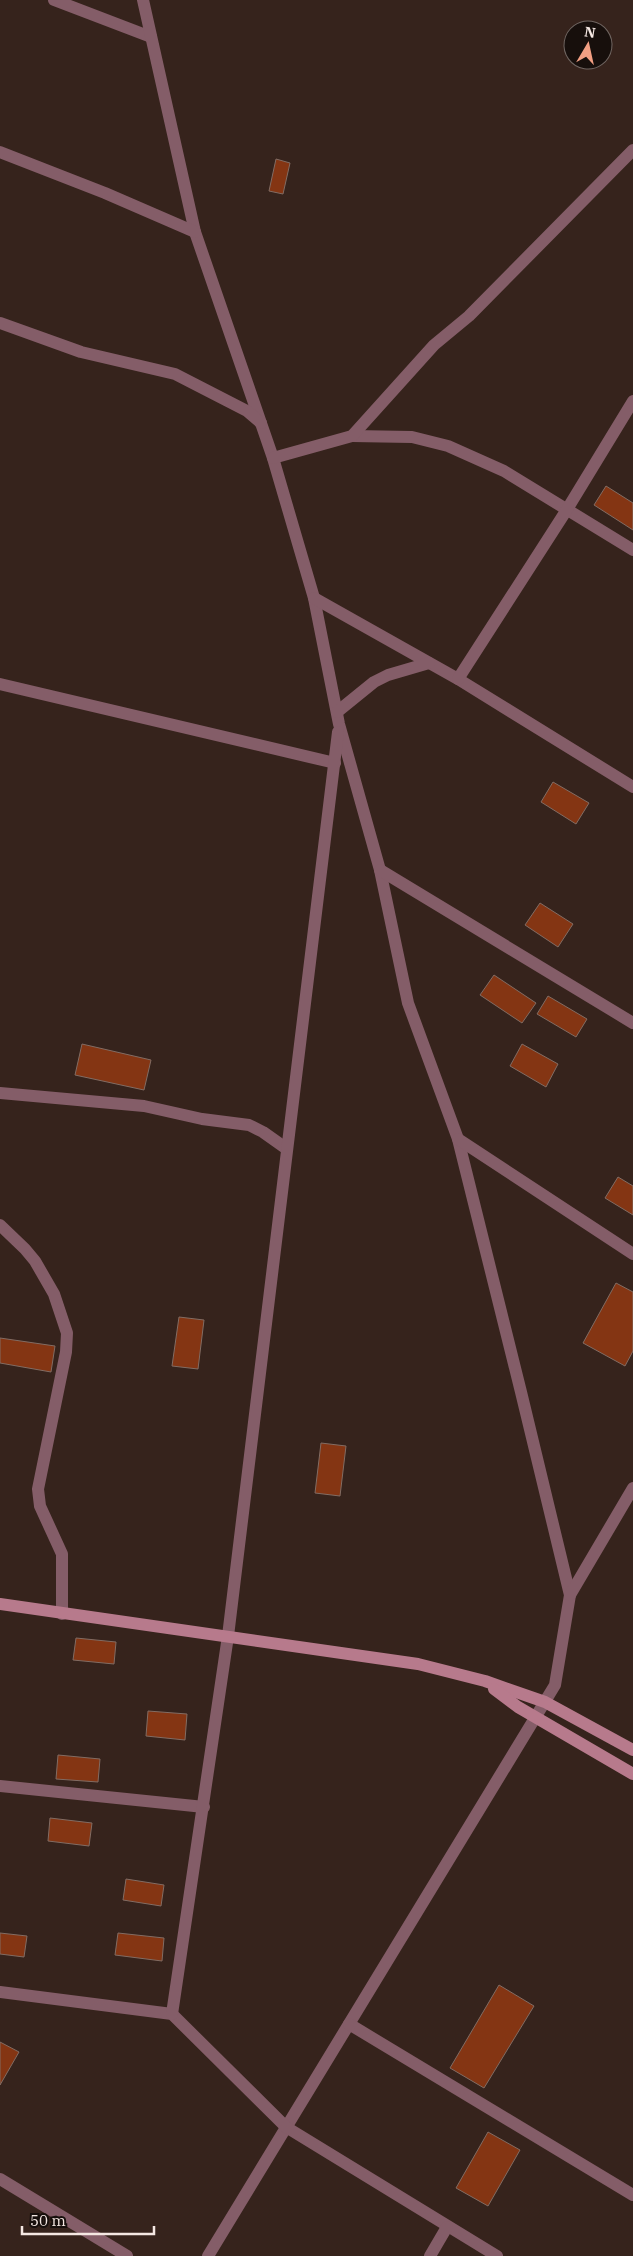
<svg xmlns="http://www.w3.org/2000/svg" width="633" height="2256" viewBox="0 0 633 2256" font-family="'IBM Plex Serif',serif">
<style>
.building{fill:#843513;stroke:#826c63}
.lines{fill:none;stroke-linecap:round;stroke-linejoin:round}
.street{stroke:#845d68;stroke-width:12}
.secondary{stroke:#b77a8c;stroke-width:12}
</style>
<rect width="100%" height="100%" fill="#36231c"/>
<!-- building -->
<g class="building">
<path d="M276 159 290 163 283 194 269 191Z"/>
<path d="M606 486 633 503V530L594 505Z"/>
<path d="M553 782 589 803 576 824 541 802Z"/>
<path d="M540 903 573 924 558 947 525 925Z"/>
<path d="M494 975 536 1003 522 1023 480 995Z"/>
<path d="M548 996 587 1019 576 1037 537 1014Z"/>
<path d="M82 1044 151 1060 144 1090 75 1075Z"/>
<path d="M522 1044 558 1064 546 1087 510 1066Z"/>
<path d="M618 1177 633 1186V1215L605 1198Z"/>
<path d="M616 1283 633 1292V1351L625 1366 583 1343Z"/>
<path d="M179 1317 204 1320 198 1369 172 1366Z"/>
<path d="M0 1338 55 1346 51 1372 0 1363Z"/>
<path d="M321 1443 346 1446 340 1496 315 1493Z"/>
<path d="M76 1638 116 1642 114 1664 73 1660Z"/>
<path d="M148 1711 187 1714 185 1740 146 1736Z"/>
<path d="M58 1755 100 1759 98 1782 56 1779Z"/>
<path d="M50 1818 92 1823 89 1846 48 1841Z"/>
<path d="M126 1879 164 1885 161 1906 123 1900Z"/>
<path d="M0 1933 27 1936 24 1957 0 1954Z"/>
<path d="M118 1933 164 1938 162 1961 115 1955Z"/>
<path d="M499 1985 534 2006 484 2088 450 2068Z"/>
<path d="M0 2042 19 2052 0 2085Z"/>
<path d="M488 2132 520 2150 488 2206 456 2188Z"/>
</g>
<g class="lines">
<!-- street -->
<g class="street">
<path d="M54 0 151 37"/>
<path d="M143 0 195 232 273 458 314 598 339 724 380 870 408 1003 458 1139 521 1392 570 1595 555 1685 208 2256"/>
<path d="M0 152 105 193 195 232"/>
<path d="M0 323 81 352 175 374 247 411 261 423"/>
<path d="M352 436 412 437 448 446 504 471 633 550"/>
<path d="M273 458 352 436 434 345 469 316 633 150"/>
<path d="M314 598 458 679 633 787"/>
<path d="M458 679 566 511 633 401"/>
<path d="M0 684 335 763"/>
<path d="M337 712 374 682 388 675 429 663"/>
<path d="M380 870 633 1023"/>
<path d="M0 1093 144 1106 202 1119 249 1125 263 1132 287 1149"/>
<path d="M458 1139 633 1254"/>
<path d="M0 1225 25 1249 35 1261 54 1294 67 1333 66 1352 38 1489 40 1506 62 1554V1614"/>
<path d="M570 1595 633 1488"/>
<path d="M0 1786 204 1807"/>
<path d="M0 1992 172 2014 286 2127 497 2256"/>
<path d="M172 2014 228 1636 338 732"/>
<path d="M349 2024 633 2195"/>
<path d="M0 2179 127 2256"/>
<path d="M430 2256 447 2227"/>
</g>
<!-- secondary -->
<g class="secondary">
<path d="M0 1604 418 1664 485 1681 545 1702 633 1750"/>
<path d="M494 1689 518 1707 633 1774"/>
</g>
</g>
<!-- north arrow -->
<g transform="translate(588 45) rotate(9)"><circle r="24" fill="#170f0c" stroke="#706662"/>
<path d="M0-4L9 19L0 12L-9 19Z" fill="#f39f83"/>
<text y="-8" font-size="14" font-weight="bold" text-anchor="middle" fill="#f5e8e3">N</text>
</g>
<!-- scale -->
<path d="M22 2226v8h132v-8" fill="none" stroke="#f5e8e3" stroke-width="2.5"/>
<text x="30" y="2226" font-size="15" fill="#f5e8e3" stroke="#170f0c" stroke-width="4" paint-order="stroke">50 m</text>
</svg>
